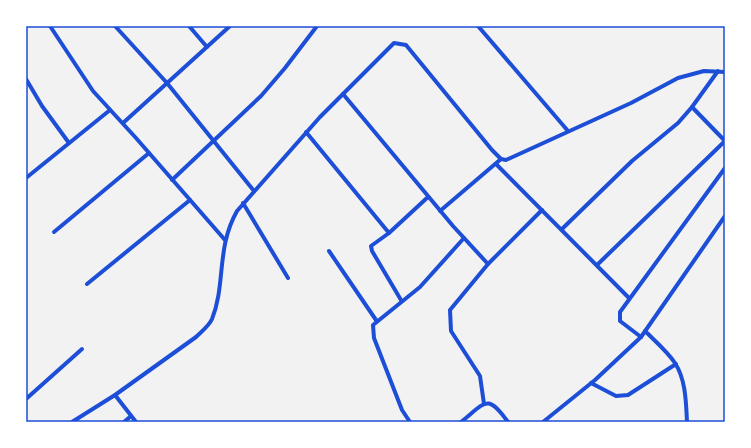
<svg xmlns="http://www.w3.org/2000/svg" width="751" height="448" viewBox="0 0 751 448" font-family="Helvetica,sans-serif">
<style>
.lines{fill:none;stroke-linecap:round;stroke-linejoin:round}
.minor{stroke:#1d4ed8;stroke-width:4}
.neatline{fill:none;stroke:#1d4ed8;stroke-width:1.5}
</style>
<rect width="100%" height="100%" fill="#f2f2f2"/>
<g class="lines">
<!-- minor -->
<g class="minor">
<path d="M50 26 93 91 136 138 225 240"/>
<path d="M115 26 167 83 254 191"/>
<path d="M189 26 207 47"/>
<path d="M478 26 568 131"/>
<path d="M26 79 42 106 69 143"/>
<path d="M343 94 453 226 488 264"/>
<path d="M692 107 725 141"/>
<path d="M123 123 230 26"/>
<path d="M306 132 389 233"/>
<path d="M496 164 629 298"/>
<path d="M26 178 110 110"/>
<path d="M172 180 261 96 285 68 317 26"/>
<path d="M243 203 288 278"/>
<path d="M440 211 501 159"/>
<path d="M562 229 632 161 678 123 692 107 718 71"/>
<path d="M54 232 149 153"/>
<path d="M329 251 376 320"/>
<path d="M597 265 725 141"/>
<path d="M87 284 190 200"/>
<path d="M401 300 372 251 371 246 389 233 428 197"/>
<path d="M645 331C655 341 667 351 675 363 686 380 686 403 687 422"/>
<path d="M641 337 620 321V312L725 168"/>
<path d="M591 383 616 396 628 395 676 364"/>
<path d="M115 395 136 422"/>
<path d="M26 399 82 349"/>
<path d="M484 404 480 376 451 331 450 310 488 264 542 210"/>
<path d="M72 422 115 395 196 337C201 332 209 326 212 319 226 284 216 248 237 211L320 117 394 43 406 45 492 150 501 159 506 160 631 103 678 78 704 71 725 72"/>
<path d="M124 422 131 416"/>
<path d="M410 422 402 410 374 338 373 325 420 287 464 238"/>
<path d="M461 422C486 402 487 393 508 422"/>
<path d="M543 422 595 380 641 337 725 216"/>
</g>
</g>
<!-- border -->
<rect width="751" height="448" fill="none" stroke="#ffffff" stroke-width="54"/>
<rect x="27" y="27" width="697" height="394" class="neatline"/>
</svg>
